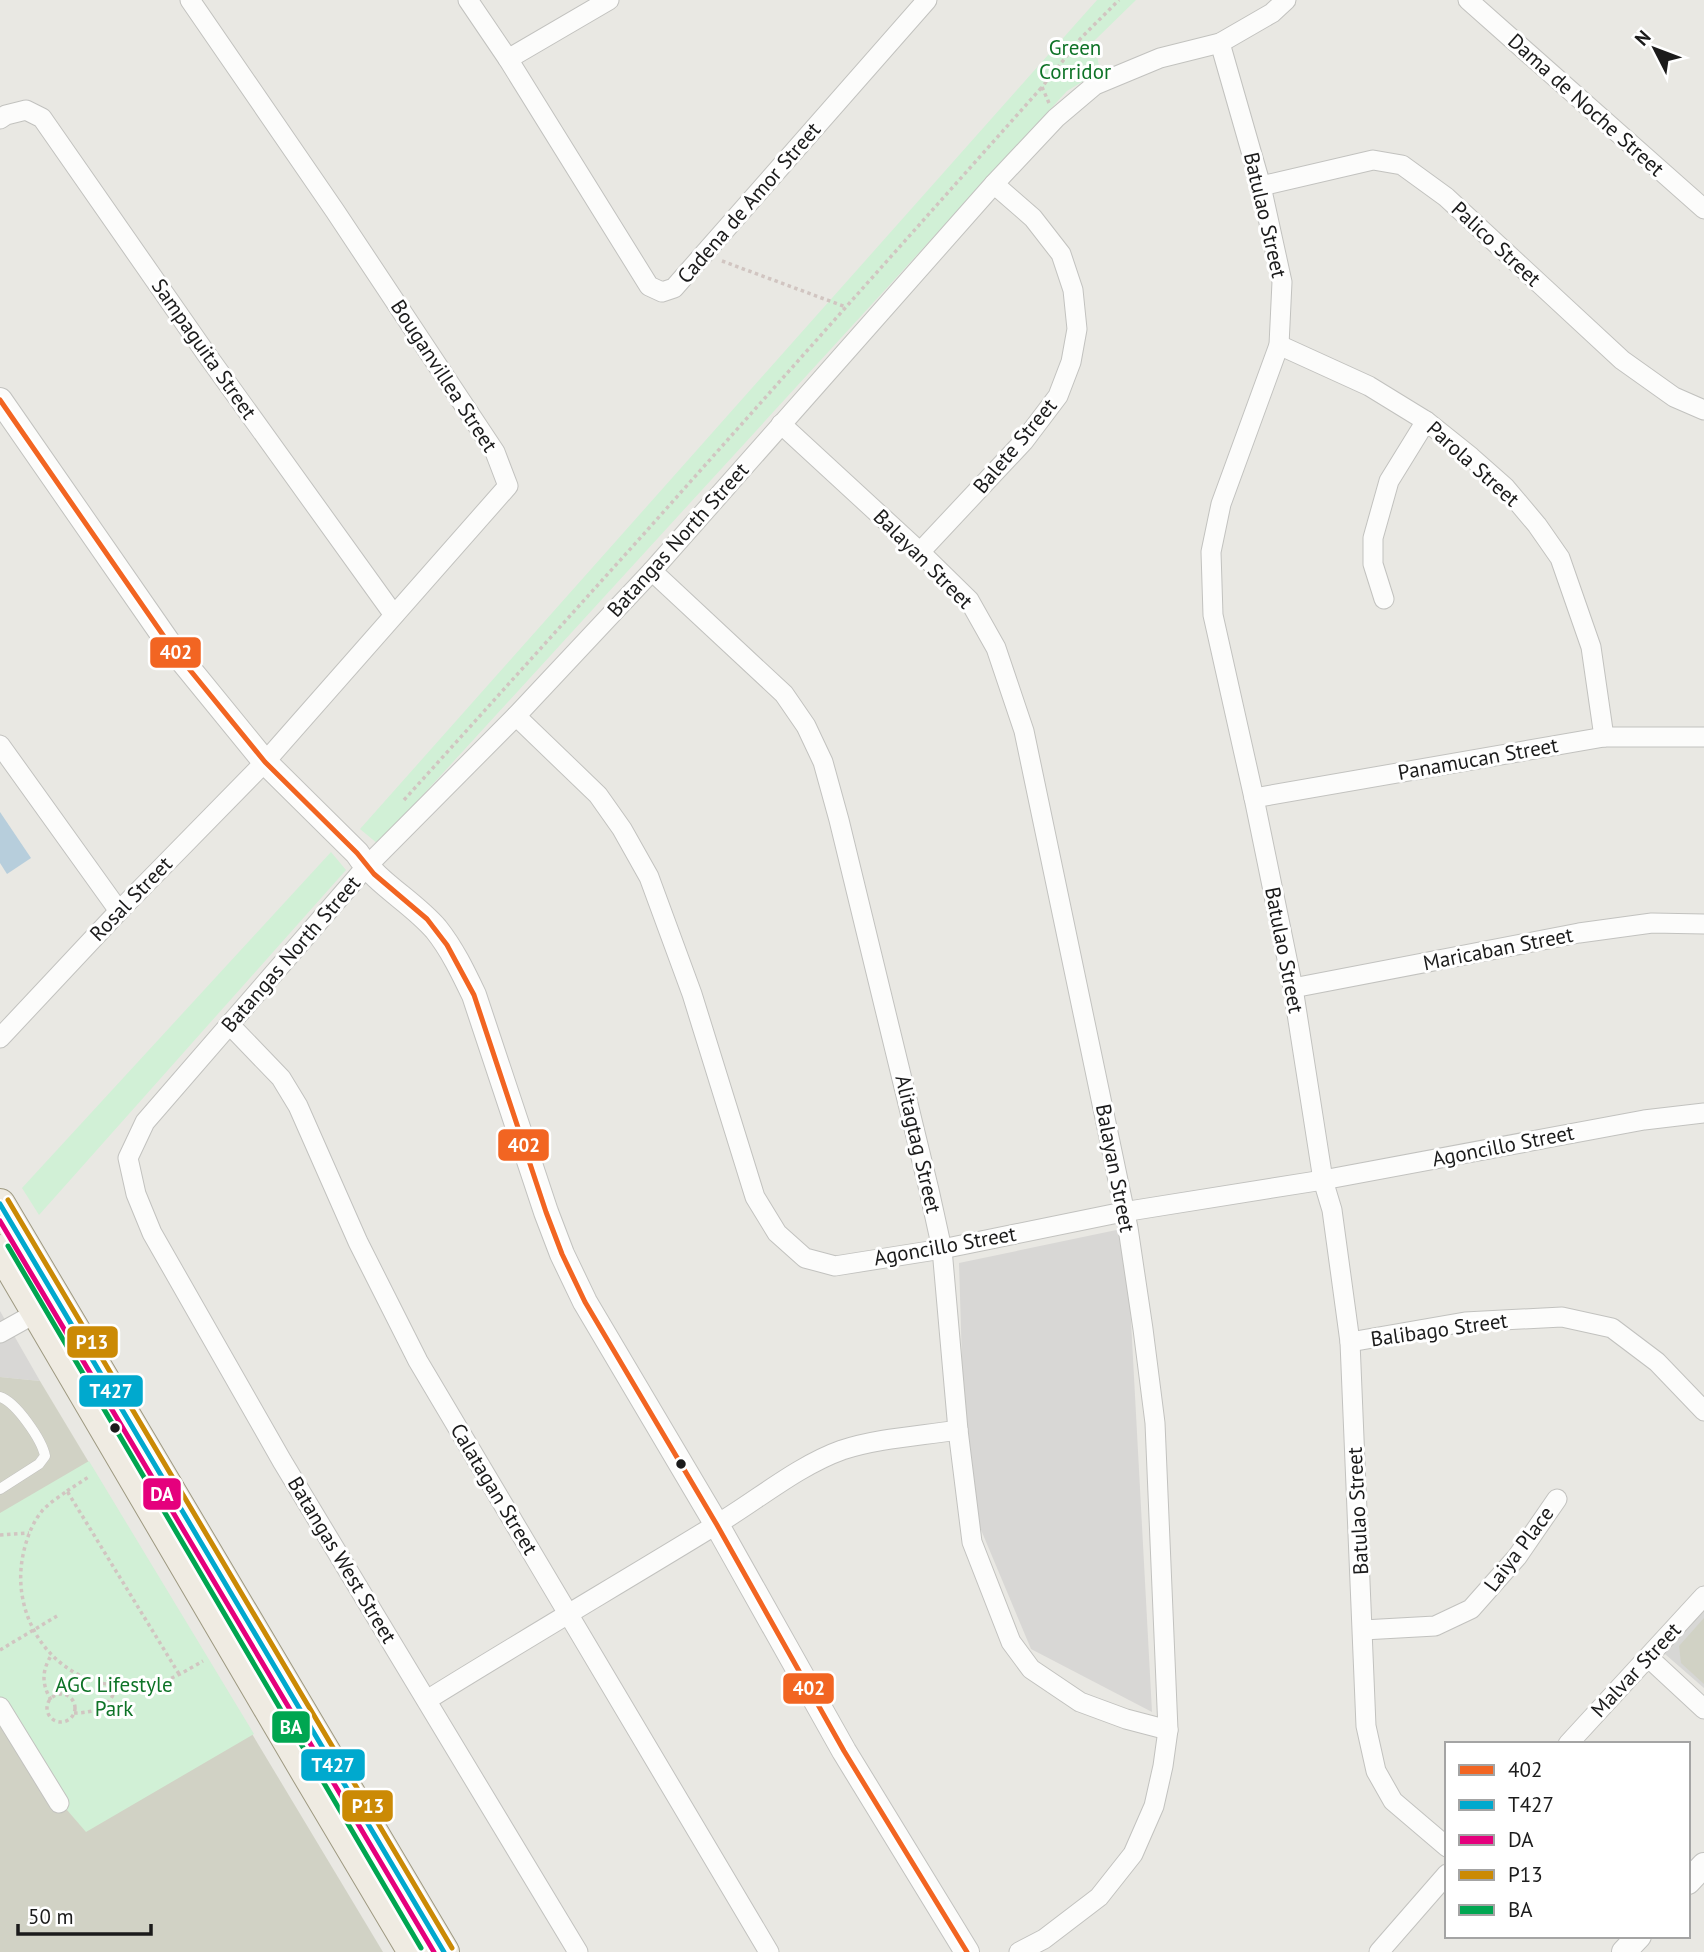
<svg xmlns="http://www.w3.org/2000/svg" width="1704" height="1952" viewBox="0 0 1704 1952" font-family="'PT Sans',sans-serif">
<style>
.residential{fill:#d8d7d5}
.religious{fill:#d7d7d5}
.construction{fill:#d1d2c5}
.park{fill:#d1f0d6}
.water{fill:#b7cedc}
.lines{fill:none;stroke-linecap:round;stroke-linejoin:round}
.service-casing{stroke:#c2c2bf;stroke-width:11}
.minor-casing{stroke:#c2c2bf;stroke-width:21}
.tertiary-casing{stroke:#c2c2bf;stroke-width:26}
.primary-casing{stroke:#9e9981;stroke-width:32}
.path{stroke:#d1c5c1;stroke-width:3.5;stroke-dasharray:3.5 3.5;stroke-linecap:butt}
.service{stroke:#fcfcfb;stroke-width:10}
.minor{stroke:#fcfcfb;stroke-width:19}
.tertiary{stroke:#fcfcfb;stroke-width:24}
.primary{stroke:#efebe2;stroke-width:30}
.bus-1-casing{stroke:#fff;stroke-width:10}
.bus-2-casing{stroke:#fff;stroke-width:10}
.bus-3-casing{stroke:#fff;stroke-width:10}
.bus-4-casing{stroke:#fff;stroke-width:10}
.bus-5-casing{stroke:#fff;stroke-width:10}
.bus-1{stroke:#f26522;stroke-width:5}
.bus-2{stroke:#00a9ce;stroke-width:5}
.bus-3{stroke:#e5007d;stroke-width:5}
.bus-4{stroke:#cb8a05;stroke-width:5}
.bus-5{stroke:#00a651;stroke-width:5}
.bus-dot{fill:#1b1b1b;stroke:#fff;stroke-width:2.5}
.labels{text-anchor:middle;stroke-width:6;stroke-linejoin:round;paint-order:stroke}
.park-label{font-size:21px;fill:#0e7327;stroke:#fff}
.street-label{font-size:21px;fill:#1b1b1b;stroke:#fff}
.line-badge{stroke:#fff;stroke-width:2.5}
.badge-label{font-size:19px;text-anchor:middle;font-weight:bold;fill:#fff}
</style>
<rect width="100%" height="100%" fill="#e9e8e3"/>
<!-- residential -->
<g class="residential">
<path d="M1126 1228 1152 1712 1031 1649 966 1494 959 1263Z"/>
<path d="M0 1311 40 1381 0 1377Z"/>
</g>
<!-- religious -->
<path class="religious" d="M1704 1609V1688L1665 1654Z"/>
<!-- construction -->
<g class="construction">
<path d="M0 1377 40 1381 383 1952H0Z"/>
<path d="M1704 1618V1684L1681 1663 1679 1646Z"/>
</g>
<!-- park -->
<g class="park">
<path d="M1097 0H1136L1094 41 1100 71 1067 91 378 844 360 829Z"/>
<path d="M331 852 346 870 39 1215 22 1188Z"/>
<path d="M89 1461 254 1734 86 1832 48 1788 0 1700V1513Z"/>
</g>
<!-- water -->
<path class="water" d="M0 812 31 858 7 874 0 863Z"/>
<g class="lines">
<defs>
<path id="service" d="M0 1397C16 1402 42 1440 45 1456L39 1464 0 1489"/>
<g id="minor">
<path d="M468 0 508 59 649 286 662 292 674 288 927 0"/>
<path d="M1468 0 1704 209"/>
<path d="M1220 43 1261 186 1282 282 1279 345 1221 504 1211 552 1213 615 1254 798 1293 988 1323 1180 1332 1210 1350 1342 1366 1726 1376 1771 1393 1801 1447 1847"/>
<path d="M508 59 609 0"/>
<path d="M0 119 6 115 26 110 42 118 207 355 394 615"/>
<path d="M1261 186 1373 160 1402 165 1446 197 1622 360 1674 397 1704 410"/>
<path d="M1279 345 1369 386 1426 421 1471 457 1505 487 1537 525 1560 558 1591 647 1604 737"/>
<path d="M781 424 920 552 969 600 996 648 1024 731 1128 1228 1143 1329 1155 1423 1168 1730 1163 1766 1154 1806 1133 1854 1099 1897 1044 1939 1019 1952"/>
<path d="M920 552 1024 441 1058 396 1071 362 1077 329 1073 290 1061 254 1033 218 994 184"/>
<path d="M652 571 784 694 806 726 823 762 839 820 929 1190 942 1249 958 1430 972 1542 1011 1642 1031 1669 1080 1702 1126 1719 1168 1730"/>
<path d="M1384 599 1373 564V538L1389 481 1426 421"/>
<path d="M516 716 598 795 622 829 649 877 692 994 755 1197 777 1233 805 1258 835 1266 942 1249 1123 1212 1323 1180 1644 1120 1704 1113"/>
<path d="M0 745 119 911"/>
<path d="M1254 798 1604 737H1704"/>
<path d="M1293 988 1579 933 1652 923 1704 924"/>
<path d="M229 1024 281 1078 298 1106 358 1242 418 1361 769 1952"/>
<path d="M0 1038 119 911 265 762 508 486 495 452 335 211 190 0"/>
<path d="M0 1333 45 1308"/>
<path d="M1350 1342 1465 1322 1562 1317 1612 1328 1657 1362 1704 1411"/>
<path d="M1363 1630 1435 1626 1471 1609 1517 1557 1557 1499"/>
<path d="M1649 1658 1704 1709"/>
<path d="M427 1700C522 1641 619 1584 714 1526 755 1502 797 1466 842 1450 879 1438 920 1436 958 1430"/>
<path d="M0 1707 59 1803"/>
<path d="M1568 1744 1704 1596"/>
<path d="M578 1952 282 1461 152 1233 136 1194 128 1158 145 1122 366 867 516 716 652 571 994 184 1056 118 1095 85 1160 58 1220 43 1272 13 1286 0"/>
<path d="M1379 1952 1447 1874"/>
</g>
<g id="tertiary">
<path d="M0 400 172 648 265 762 357 853C377 884 412 901 436 929 452 949 463 972 474 995L546 1212 562 1254 585 1302 717 1525 844 1751 967 1952"/>
<path d="M1688 1882 1704 1865"/>
<path d="M1624 1952 1639 1936"/>
</g>
<g id="primary">
<path d="M0 1204 444 1952"/>
<path d="M0 1250 303 1767 413 1952"/>
</g>
</defs>
<!-- service casing -->
<use href="#service" class="service-casing"/>
<!-- minor casing -->
<use href="#minor" class="minor-casing"/>
<!-- tertiary casing -->
<use href="#tertiary" class="tertiary-casing"/>
<!-- primary casing -->
<use href="#primary" class="primary-casing"/>
<!-- path -->
<g class="path">
<path d="M1049 103 1042 87 1081 38 1119 0"/>
<path d="M722 261 846 307"/>
<path d="M404 800 642 536 1042 87"/>
<path d="M67 1491 90 1476"/>
<path d="M0 1535 29 1533"/>
<path d="M0 1650 57 1616"/>
<path d="M179 1674 67 1491C59 1497 49 1503 42 1511 32 1523 26 1540 23 1555 13 1603 36 1654 81 1676 102 1686 127 1688 149 1685 167 1683 187 1670 203 1661"/>
<circle cx="61" cy="1708" r="14"/>
<path d="M51 1700C41 1683 42 1670 52 1654"/>
<path d="M74 1713C94 1713 111 1707 116 1687"/>
</g>
<!-- service -->
<use href="#service" class="service"/>
<!-- minor -->
<use href="#minor" class="minor"/>
<!-- tertiary -->
<use href="#tertiary" class="tertiary"/>
<!-- primary -->
<use href="#primary" class="primary"/>
<defs>
<path id="bus-1" d="M0 400 172 648 265 762 357 853 374 874 427 919 447 945 474 995 546 1212 562 1254 585 1302 717 1525 844 1751 967 1952"/>
<path id="bus-2" d="M0 1204 444 1952"/>
<path id="bus-3" d="M0 1221 434 1952"/>
<path id="bus-4" d="M8 1200 452 1948"/>
<path id="bus-5" d="M8 1246 421 1948"/>
</defs>
<!-- bus-1 casing -->
<use href="#bus-1" class="bus-1-casing"/>
<!-- bus-2 casing -->
<use href="#bus-2" class="bus-2-casing"/>
<!-- bus-3 casing -->
<use href="#bus-3" class="bus-3-casing"/>
<!-- bus-4 casing -->
<use href="#bus-4" class="bus-4-casing"/>
<!-- bus-5 casing -->
<use href="#bus-5" class="bus-5-casing"/>
<!-- bus-1 -->
<use href="#bus-1" class="bus-1"/>
<!-- bus-2 -->
<use href="#bus-2" class="bus-2"/>
<!-- bus-3 -->
<use href="#bus-3" class="bus-3"/>
<!-- bus-4 -->
<use href="#bus-4" class="bus-4"/>
<!-- bus-5 -->
<use href="#bus-5" class="bus-5"/>
</g>
<!-- markers -->
<g class="bus-dot">
<circle cx="115" cy="1428" r="6"/>
<circle cx="681" cy="1464" r="6"/>
</g>
<g class="labels">
<!-- park labels -->
<g class="park-label">
<text x="1075" y="55">Green<tspan x="1075" dy="24">Corridor</tspan></text>
<text x="114" y="1692">AGC Lifestyle<tspan x="114" dy="24">Park</tspan></text>
</g>
<!-- street labels -->
<g class="street-label">
<text transform="translate(1586 105) rotate(42)" y="7">Dama de Noche Street</text>
<text transform="translate(749 203) rotate(-49)" y="7">Cadena de Amor Street</text>
<text transform="translate(1265 215) rotate(77)" y="7">Batulao Street</text>
<text transform="translate(1496 244) rotate(43)" y="7">Palico Street</text>
<text transform="translate(204 349) rotate(55)" y="7">Sampaguita Street</text>
<text transform="translate(444 376) rotate(57)" y="7">Bouganvillea Street</text>
<text transform="translate(1015 446) rotate(-50)" y="7">Balete Street</text>
<text transform="translate(1473 464) rotate(42)" y="7">Parola Street</text>
<text transform="translate(678 540) rotate(-48)" y="7">Batangas North Street</text>
<text transform="translate(923 559) rotate(45)" y="7">Balayan Street</text>
<text transform="translate(1478 759) rotate(-10)" y="7">Panamucan Street</text>
<text transform="translate(131 899) rotate(-46)" y="7">Rosal Street</text>
<text transform="translate(1498 949) rotate(-11)" y="7">Maricaban Street</text>
<text transform="translate(1284 950) rotate(79)" y="7">Batulao Street</text>
<text transform="translate(291 954) rotate(-49)" y="7">Batangas North Street</text>
<text transform="translate(918 1144) rotate(77)" y="7">Alitagtag Street</text>
<text transform="translate(1503 1146) rotate(-11)" y="7">Agoncillo Street</text>
<text transform="translate(1115 1168) rotate(79)" y="7">Balayan Street</text>
<text transform="translate(945 1246) rotate(-10)" y="7">Agoncillo Street</text>
<text transform="translate(1439 1330) rotate(-8)" y="7">Balibago Street</text>
<text transform="translate(494 1489) rotate(59)" y="7">Calatagan Street</text>
<text transform="translate(1358 1511) rotate(-93)" y="7">Batulao Street</text>
<text transform="translate(1519 1549) rotate(-53)" y="7">Laiya Place</text>
<text transform="translate(342 1560) rotate(59)" y="7">Batangas West Street</text>
<text transform="translate(1636 1670) rotate(-47)" y="7">Malvar Street</text>
</g>
</g>
<g class="line-badge">
<rect x="149" y="636" width="53" height="33" rx="7" fill="#f26522"/>
<rect x="497" y="1128" width="53" height="34" rx="7" fill="#f26522"/>
<rect x="66" y="1325" width="53" height="34" rx="7" fill="#cb8a05"/>
<rect x="78" y="1374" width="66" height="34" rx="7" fill="#00a9ce"/>
<rect x="142" y="1477" width="40" height="34" rx="7" fill="#e5007d"/>
<rect x="782" y="1672" width="53" height="33" rx="7" fill="#f26522"/>
<rect x="271" y="1710" width="40" height="34" rx="7" fill="#00a651"/>
<rect x="300" y="1748" width="66" height="34" rx="7" fill="#00a9ce"/>
<rect x="341" y="1789" width="53" height="34" rx="7" fill="#cb8a05"/>
</g>
<g class="badge-label">
<text x="176" y="659">402</text>
<text x="524" y="1152">402</text>
<text x="92" y="1349">P13</text>
<text x="111" y="1398">T427</text>
<text x="162" y="1501">DA</text>
<text x="809" y="1695">402</text>
<text x="291" y="1734">BA</text>
<text x="333" y="1772">T427</text>
<text x="368" y="1813">P13</text>
</g>
<!-- legend -->
<rect x="1445" y="1742" width="245" height="196" fill="#ffffff" stroke="#a4a4a4" stroke-width="2"/>
<rect x="1459" y="1765" width="35" height="10" fill="#f26522" stroke="#a4a4a4" stroke-width="2"/>
<text x="1508" y="1777" font-size="21" fill="#1b1b1b">402</text>
<rect x="1459" y="1800" width="35" height="10" fill="#00a9ce" stroke="#a4a4a4" stroke-width="2"/>
<text x="1508" y="1812" font-size="21" fill="#1b1b1b">T427</text>
<rect x="1459" y="1835" width="35" height="10" fill="#e5007d" stroke="#a4a4a4" stroke-width="2"/>
<text x="1508" y="1847" font-size="21" fill="#1b1b1b">DA</text>
<rect x="1459" y="1870" width="35" height="10" fill="#cb8a05" stroke="#a4a4a4" stroke-width="2"/>
<text x="1508" y="1882" font-size="21" fill="#1b1b1b">P13</text>
<rect x="1459" y="1905" width="35" height="10" fill="#00a651" stroke="#a4a4a4" stroke-width="2"/>
<text x="1508" y="1917" font-size="21" fill="#1b1b1b">BA</text>
<!-- north arrow -->
<g transform="translate(1655 49) rotate(312)" stroke="#ffffff" stroke-width="5" paint-order="stroke">
<path d="M0-5L12 26L0 18L-12 26Z" fill="#1b1b1b"/>
<text y="-10" font-size="19" font-weight="bold" text-anchor="middle" fill="#1b1b1b">N</text>
</g>
<!-- scale -->
<path d="M18 1924v10h133v-10" fill="none" stroke="#1b1b1b" stroke-width="3.5"/>
<text x="28" y="1924" font-size="21" fill="#1b1b1b" stroke="#ffffff" stroke-width="5" paint-order="stroke">50 m</text>
</svg>
